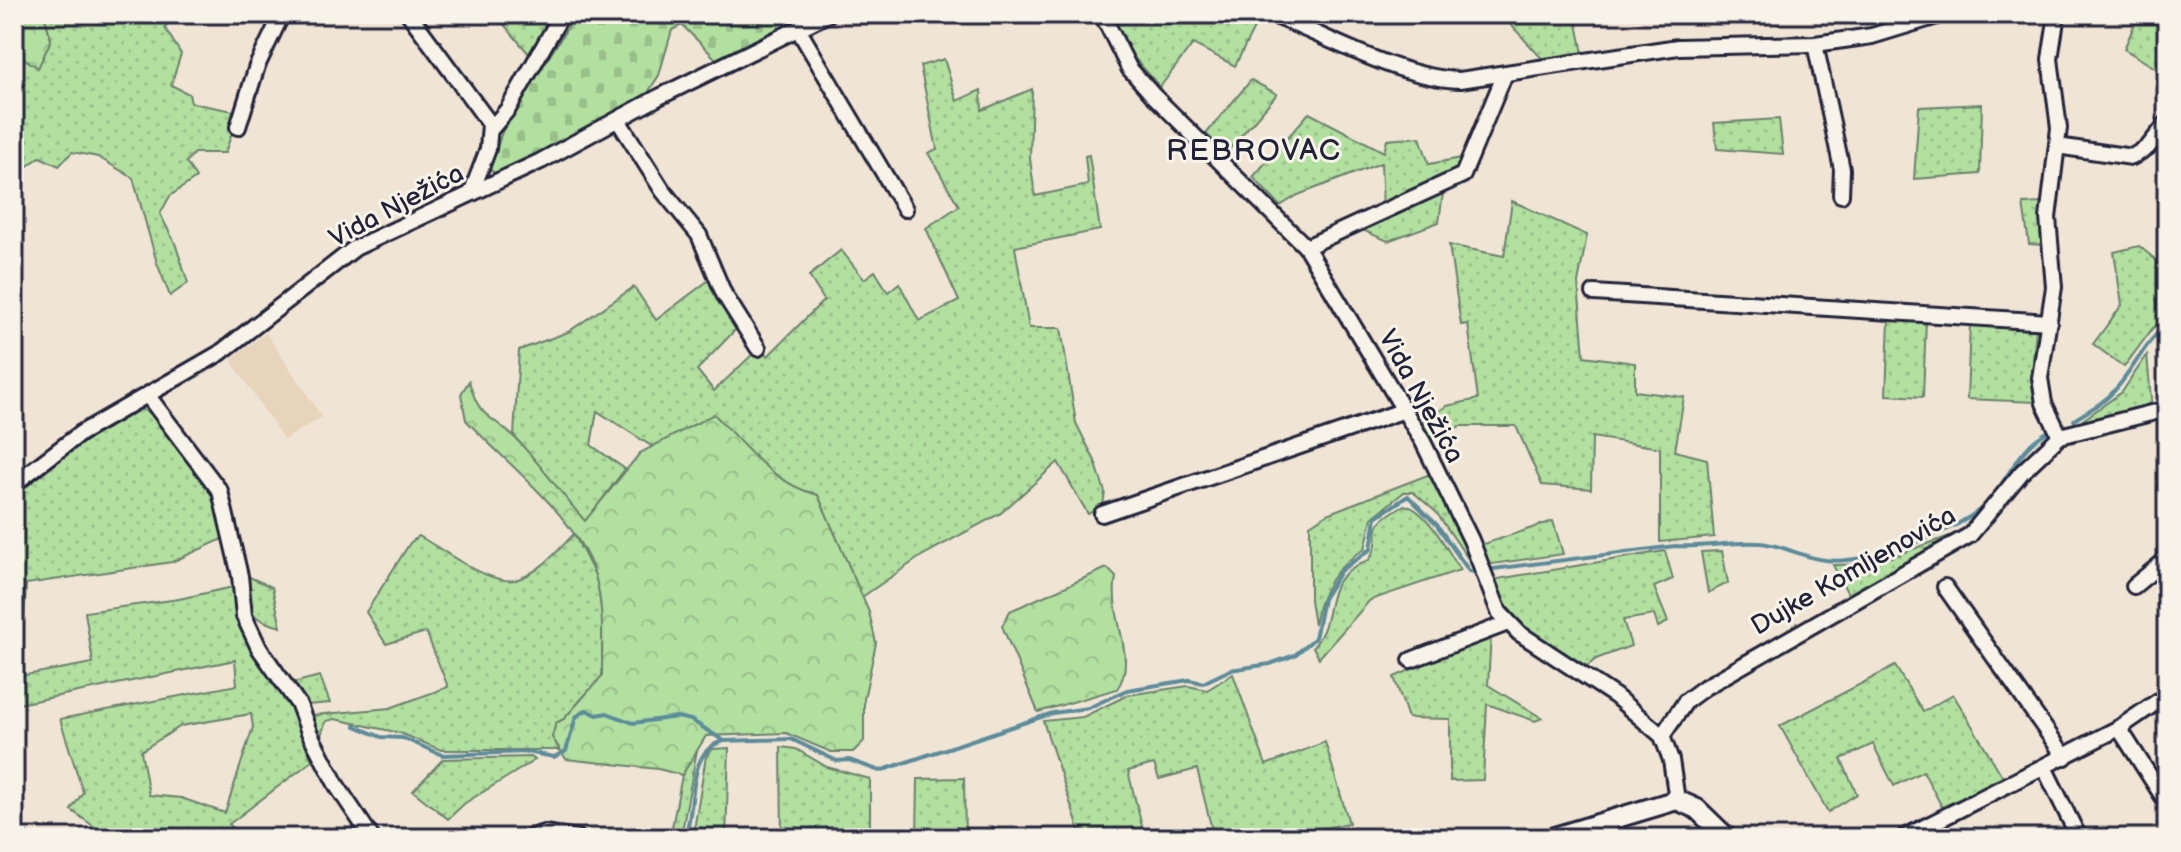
<svg xmlns="http://www.w3.org/2000/svg" width="2181" height="852" viewBox="0 0 2181 852" font-family="'Balsamiq Sans',sans-serif">
<style>
.built{fill:#e7d4bc}
.grass{fill:url(#grass-dots);stroke:#6a816d;stroke-width:2;fill-rule:evenodd}
.forest{fill:url(#forest-crowns);stroke:#6a816d;stroke-width:2}
.cemetery{fill:url(#cemetery-stones);stroke:#6a816d;stroke-width:2}
.lines{fill:none;stroke-linecap:round;stroke-linejoin:round}
.stream{stroke:#5b8b9b;stroke-width:4}
.street-casing{stroke:#22223b;stroke-width:20}
.secondary-casing{stroke:#22223b;stroke-width:24}
.street{stroke:#f7f3e8;stroke-width:14}
.secondary{stroke:#f7f3e8;stroke-width:18}
.labels{text-anchor:middle;stroke-width:6;stroke-linejoin:round;paint-order:stroke}
.street-label{font-size:26px;fill:#22223b;stroke:#f7f3e8}
.quarter-label{font-size:30px;letter-spacing:2px;fill:#22223b;stroke:#f7f3e8}
</style>
<defs>
<pattern id="grass-dots" width="8" height="8" patternUnits="userSpaceOnUse" patternTransform="scale(2)"><rect width="8" height="8" fill="#b2e09f"/><path d="M2 2h.1M6 6h.1" fill="none" stroke="#99c08a" stroke-width="1.8" stroke-linecap="round"/></pattern>
<pattern id="forest-crowns" width="20" height="18" patternUnits="userSpaceOnUse" patternTransform="scale(2)"><rect width="20" height="18" fill="#b2e09f"/><path d="M2 6a3 3 0 1 1 6 0M12 15a3 3 0 1 1 6 0" fill="none" stroke="#99c08a"/></pattern>
<pattern id="cemetery-stones" width="16" height="16" patternUnits="userSpaceOnUse" patternTransform="scale(2)"><rect width="16" height="16" fill="#b2e09f"/><path d="M2 7V4a2 2 0 0 1 4 0v3zM10 15v-3a2 2 0 0 1 4 0v3z" fill="#99c08a"/></pattern>
</defs>
<rect width="100%" height="100%" fill="#f0e5d4"/>
<filter id="ink" filterUnits="userSpaceOnUse"><feTurbulence type="fractalNoise" baseFrequency=".0125" numOctaves="2"/><feDisplacementMap in="SourceGraphic" scale="16" xChannelSelector="R" yChannelSelector="G"/><feConvolveMatrix kernelMatrix="1 2 1 2 8 2 1 2 1" color-interpolation-filters="sRGB"/></filter>
<g filter="url(#ink)">
<!-- built -->
<path class="built" d="M266 333 322 417 284 440 230 359Z"/>
<!-- grass -->
<g class="grass">
<path d="M44 14H172L165 28 181 54 171 85 189 94 191 103 239 112 225 153H194L186 162 196 178 170 196 160 214 175 243 188 283 170 296 157 263 133 178 98 157 72 152 59 166 40 157 14 176V51L38 67 51 40Z"/>
<path d="M495 14H553L529 54Z"/>
<path d="M1109 14H1244L1258 20 1235 66 1193 44 1160 87 1130 53Z"/>
<path d="M1501 14H1575L1583 53 1545 62Z"/>
<path d="M2139 14 2167 29V75L2124 49Z"/>
<path d="M944 59 957 101 981 90 982 110 1032 89 1030 159 1035 196 1088 185 1085 156 1089 155 1100 230 1015 247 1029 328H1061L1076 423 1095 461 1105 492 1103 505 1088 514 1058 462 1001 513 923 555 862 597 818 495C774 485 745 446 714 415L653 447 597 411 591 445 625 469 585 522 514 436 519 350 568 332 634 287 656 320 713 277 738 327 697 370 714 391 755 352 758 357 765 351 768 356 824 300 809 276 841 250 864 279 875 271 888 292 899 283 919 321 959 301 926 228 959 206 928 153 937 149 920 66Z"/>
<path d="M1251 80 1277 94 1227 152 1206 134Z"/>
<path d="M1982 104 1980 174 1914 179 1919 107Z"/>
<path d="M1309 113 1384 152 1387 140 1420 137 1429 164 1467 157 1460 169 1383 210 1381 163 1298 195 1280 206 1253 177Z"/>
<path d="M1779 119 1783 154 1717 149 1714 123Z"/>
<path d="M1443 193 1439 222 1388 241 1362 230Z"/>
<path d="M1512 201 1587 235 1578 283 1584 356 1635 363V391L1684 397 1675 451 1707 459 1714 537 1660 542V448L1592 437 1591 489 1542 485 1516 426H1460L1427 441 1420 423 1447 406 1478 399 1468 324 1461 325 1449 245 1504 256Z"/>
<path d="M2042 203 2043 245 2029 244 2023 204Z"/>
<path d="M2139 246 2167 269V316L2152 329 2124 367 2093 344 2122 305 2114 252Z"/>
<path d="M1889 320 1926 321 1923 397 1886 395Z"/>
<path d="M1970 323 2036 330 2033 359 2036 402 1967 399Z"/>
<path d="M2147 355 2152 410 2084 423 2083 420 2122 392Z"/>
<path d="M140 409 156 415 211 487 225 538 172 562 26 584 24 618 14 619V497L76 447Z"/>
<path d="M1430 474 1476 561 1471 563 1436 512 1413 492H1404L1372 518 1365 549C1335 566 1321 590 1314 625L1310 600V525L1327 514Z"/>
<path d="M1404 505C1426 508 1449 552 1460 570L1370 600 1319 658 1313 647C1341 613 1314 582 1369 560 1389 530 1357 532 1404 505Z"/>
<path d="M1553 521 1563 554 1485 565 1478 546Z"/>
<path d="M574 534 597 579 602 615V676L564 719 556 723 552 737 560 750H441L400 733 335 719 326 721 320 738 314 728V715L390 708 448 687 426 632 386 644 366 612 410 543 419 536C442 549 489 585 515 580 539 574 558 550 574 534Z"/>
<path d="M1950 536 1945 544 1849 596 1833 565 1871 564Z"/>
<path d="M1665 551 1673 579 1654 587 1668 622 1658 627 1654 615 1623 620 1631 646 1596 659 1587 666C1545 642 1511 626 1492 580Z"/>
<path d="M1722 551 1728 583 1708 593 1701 552Z"/>
<path d="M247 576 272 587 281 627C245 618 250 610 247 576Z"/>
<path d="M233 587 239 624 255 656 290 703 312 761 229 824 244 838H110L71 810 83 792 60 719 237 685 235 660 14 705V677L93 663 85 612 179 599ZM251 714 253 727 225 813 181 798 149 795 141 751 181 726Z"/>
<path d="M1491 635 1488 685 1542 718 1535 721 1487 704 1483 780 1450 781V719L1408 718 1394 677Z"/>
<path d="M1895 666 1923 712 1953 694 2004 779 1942 807 1923 771 1894 786 1873 744 1841 759 1857 794 1828 812 1780 726Z"/>
<path d="M1233 674 1266 765 1325 742 1349 823 1278 838H1214L1197 769 1159 779 1154 764 1128 771 1145 838H1082L1043 721 1083 717 1128 695 1188 686 1207 690Z"/>
<path d="M320 676 330 703 307 705 292 683Z"/>
<path d="M781 747 796 749 827 767 870 779V838H782Z"/>
<path d="M729 748 726 838H690L695 824 706 756 712 749Z"/>
<path d="M697 750 682 831 679 838H670L682 775Z"/>
<path d="M531 757 535 760 465 803 448 819 413 791 443 759Z"/>
<path d="M964 778 965 838H917L918 779Z"/>
</g>
<!-- forest -->
<g class="forest">
<path d="M14 14H44L51 40 38 68 14 51Z"/>
<path d="M469 381C480 421 490 413 515 438 540 463 561 494 585 521L640 453 714 414C745 446 774 485 818 495L869 612 876 643 864 699V741L853 752H831L786 733 706 736 682 775 658 769 566 759 552 737 556 723 564 719 602 676C602 645 604 614 597 583 583 520 508 466 466 420L461 394Z"/>
<path d="M1107 568 1116 577C1108 618 1139 658 1117 689L1038 712 1002 626 1010 611Z"/>
</g>
<!-- cemetery -->
<path class="cemetery" d="M576 14H818L719 62 682 25 672 30 659 75 644 99 499 178 490 169 502 132Z"/>
<g class="lines">
<!-- stream -->
<g class="stream">
<path d="M2074 420C2089 410 2103 404 2115 390 2135 368 2144 343 2167 324"/>
<path d="M1493 569 1675 546C1704 548 1732 541 1760 543 1782 545 1798 555 1819 559 1858 568 1941 537 1974 514 2006 492 2014 447 2051 430"/>
<path d="M355 726 381 737 403 738 442 755 527 752 554 757 566 751 576 717 586 710 597 715 607 713 633 723 677 717 691 720 724 741 791 739 837 761 849 760 880 771 1053 713 1088 708 1127 690 1189 680 1203 683 1230 670 1270 664 1295 655 1315 638 1323 599 1341 570 1371 549 1376 517 1408 496 1437 525 1469 571 1475 572"/>
<path d="M684 838C698 808 684 750 724 741"/>
</g>
<defs>
<g id="street">
<path d="M409 14 490 124 488 149 472 191"/>
<path d="M1102 14 1129 68 1152 94 1306 247 1423 442 1471 540 1499 612 1519 633 1615 696 1662 736 1671 760 1677 800"/>
<path d="M1271 14C1328 37 1399 78 1460 80L1678 47 1815 44 1872 36 1944 14"/>
<path d="M798 29 905 209"/>
<path d="M1815 44 1842 169 1841 195"/>
<path d="M618 120 663 191 699 235 724 294 758 348"/>
<path d="M238 127 257 66 282 14"/>
<path d="M491 129 508 109 562 14"/>
<path d="M2057 146 2132 157 2148 147 2167 123"/>
<path d="M1306 247 1463 175 1504 76"/>
<path d="M1594 293 2049 322"/>
<path d="M148 396 220 491 240 576 244 616 259 648 299 705 309 732 337 786 372 838"/>
<path d="M2060 436 2167 409"/>
<path d="M14 484 81 433 220 353 355 248 541 161 659 97 828 14"/>
<path d="M1102 514 1405 410"/>
<path d="M2134 586 2167 559"/>
<path d="M1945 587 2065 757"/>
<path d="M1411 660 1508 623"/>
<path d="M2119 728 2167 803"/>
<path d="M1662 736 1686 701 1705 687 1970 535 2022 472 2060 436 2044 403 2040 378 2054 287 2048 218 2059 128 2050 59 2057 14"/>
<path d="M2044 767 2079 838"/>
<path d="M529 838 544 833 578 838"/>
<path d="M1903 838 2119 728 2167 695"/>
</g>
<g id="secondary">
<path d="M14 836 17 838"/>
<path d="M1551 838 1677 800 1697 809 1727 838"/>
</g>
</defs>
<!-- street casing -->
<use href="#street" class="street-casing"/>
<!-- secondary casing -->
<use href="#secondary" class="secondary-casing"/>
<!-- street -->
<use href="#street" class="street"/>
<!-- secondary -->
<use href="#secondary" class="secondary"/>
</g>
</g>
<g class="labels">
<!-- street labels -->
<g class="street-label">
<text transform="translate(396 205) rotate(-28)" y="9">Vida Nježića</text>
<text transform="translate(1422 396) rotate(61)" y="9">Vida Nježića</text>
<text transform="translate(1853 570) rotate(-30)" y="9">Dujke Komljenovića</text>
</g>
<!-- quarter labels -->
<g class="quarter-label">
<text x="1254" y="160">REBROVAC</text>
</g>
</g>
<!-- margin -->
<rect width="2181" height="852" fill="none" stroke="#f7f3e8" stroke-width="48"/>
<rect x="24" y="24" width="2133" height="804" fill="none" stroke="#22223b" stroke-width="3" filter="url(#ink)"/>
</svg>
